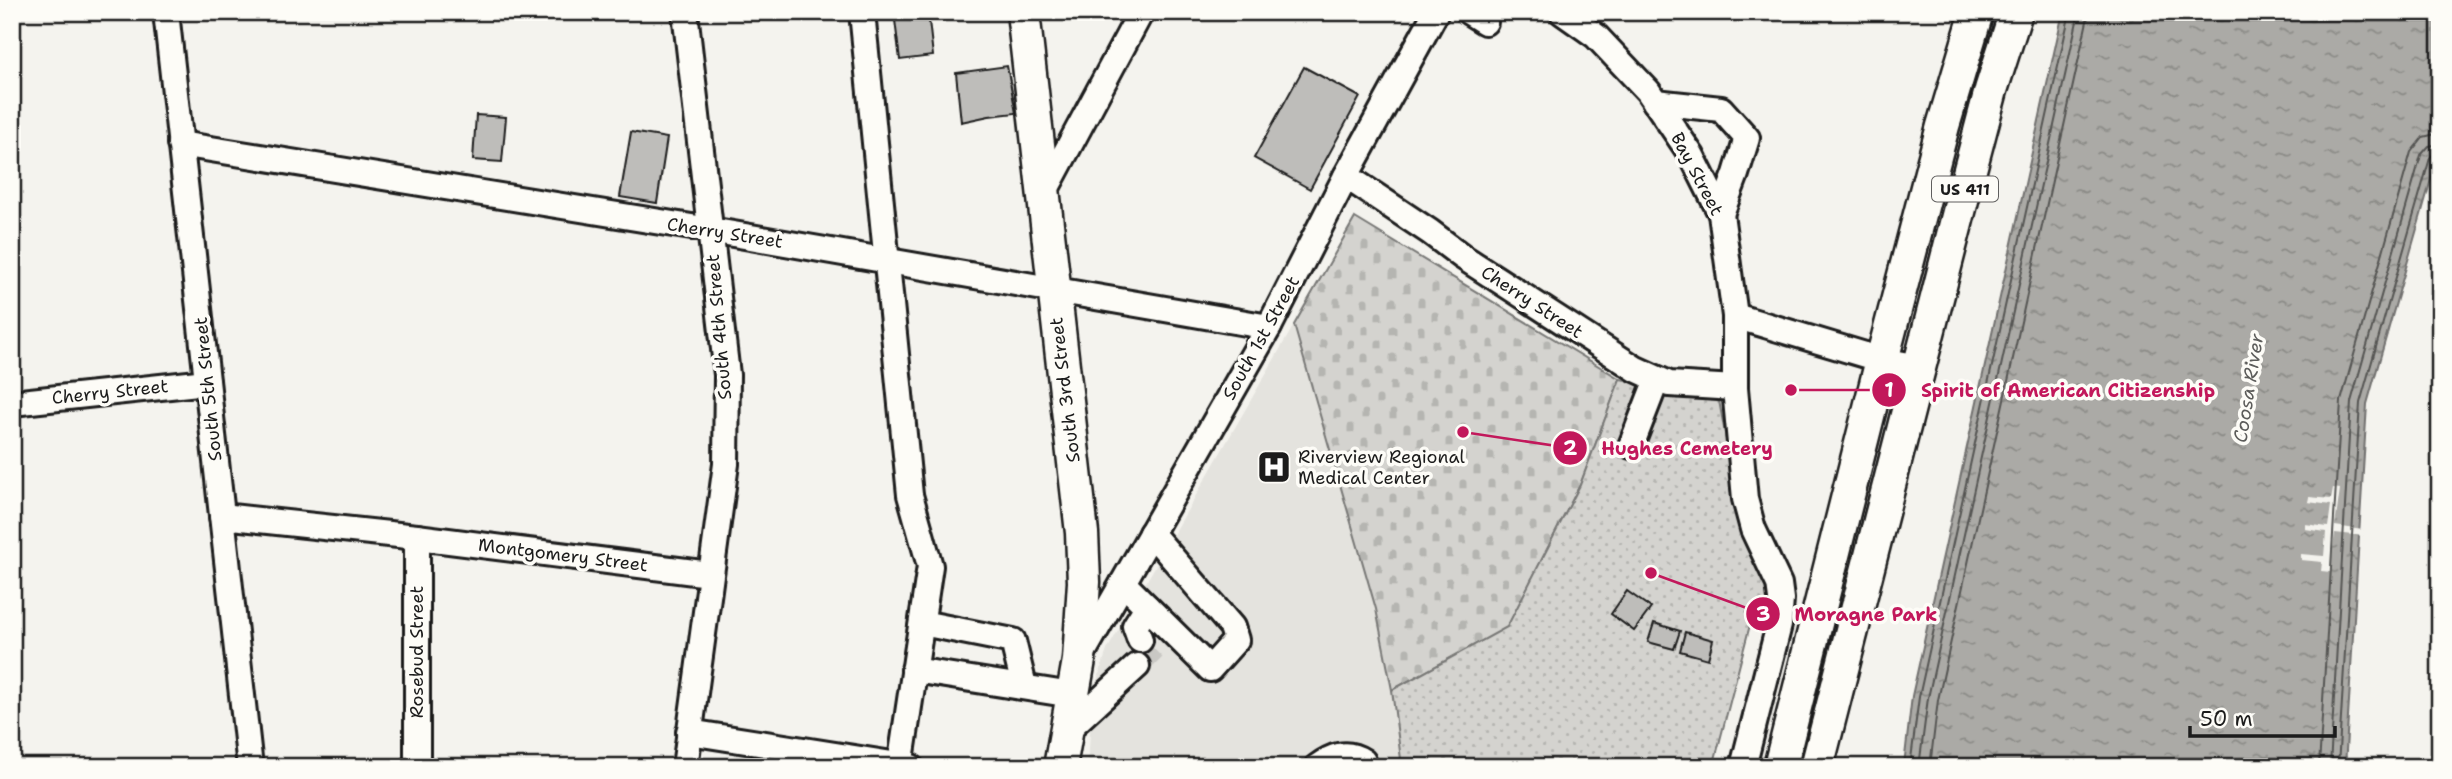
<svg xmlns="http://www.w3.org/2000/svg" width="2452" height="779" viewBox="0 0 2452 779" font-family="'Shantell Sans',sans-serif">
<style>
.built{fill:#e4e3de}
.cemetery{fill:url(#cemetery-stones);stroke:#787876;stroke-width:2}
.park{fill:url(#park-dots);stroke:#787876;stroke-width:2}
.water{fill:url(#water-ripples);stroke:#72716f;stroke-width:2}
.pier{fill:#f4f3ee}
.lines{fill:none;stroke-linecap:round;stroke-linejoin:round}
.shore{stroke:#555553;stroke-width:2}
.building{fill:#bebdba;stroke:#1c1c1c;stroke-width:2}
.minor-tunnel{stroke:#c9c8c4;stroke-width:24;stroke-dasharray:24 12;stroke-linecap:butt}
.minor-casing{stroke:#1c1c1c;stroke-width:30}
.major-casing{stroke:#1c1c1c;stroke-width:37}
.minor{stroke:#fdfcf7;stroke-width:24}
.major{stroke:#fdfcf7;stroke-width:32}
.labels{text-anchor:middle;stroke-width:7;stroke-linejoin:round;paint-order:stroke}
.shield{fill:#fdfcf7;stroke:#605f5e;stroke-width:2}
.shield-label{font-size:16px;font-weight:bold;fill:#1c1c1c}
.street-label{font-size:18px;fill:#1c1c1c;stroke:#fdfcf7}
.poi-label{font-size:18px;fill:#1c1c1c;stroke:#fdfcf7;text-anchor:start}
.water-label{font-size:19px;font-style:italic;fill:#5c5c5a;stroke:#fdfcf7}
.leader{fill:none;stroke:#c2185b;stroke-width:2.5}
.callout-dot{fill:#c2185b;stroke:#fdfcf7;stroke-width:2.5}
.mark-label{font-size:21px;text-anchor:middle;font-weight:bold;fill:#fff}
.callout-label{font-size:19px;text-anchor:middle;font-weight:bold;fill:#c2185b;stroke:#fdfcf7;stroke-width:7;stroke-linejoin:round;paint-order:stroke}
</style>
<defs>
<pattern id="cemetery-stones" width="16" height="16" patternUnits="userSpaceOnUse" patternTransform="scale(1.75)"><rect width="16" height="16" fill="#d4d3cf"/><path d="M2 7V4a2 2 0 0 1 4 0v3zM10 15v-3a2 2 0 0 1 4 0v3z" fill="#b5b5b1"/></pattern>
<pattern id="park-dots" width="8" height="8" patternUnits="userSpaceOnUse" patternTransform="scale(1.75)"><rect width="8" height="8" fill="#d4d3cf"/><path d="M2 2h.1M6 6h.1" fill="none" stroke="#b5b5b1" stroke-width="1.8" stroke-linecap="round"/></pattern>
<pattern id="water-ripples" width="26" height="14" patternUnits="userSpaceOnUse" patternTransform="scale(1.75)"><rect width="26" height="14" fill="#abaaa6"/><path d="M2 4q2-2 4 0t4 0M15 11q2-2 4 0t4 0" fill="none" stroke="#8a8a86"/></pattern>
</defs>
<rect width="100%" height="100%" fill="#f4f3ee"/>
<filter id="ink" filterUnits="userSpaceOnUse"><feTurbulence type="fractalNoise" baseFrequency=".0143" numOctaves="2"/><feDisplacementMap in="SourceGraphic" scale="14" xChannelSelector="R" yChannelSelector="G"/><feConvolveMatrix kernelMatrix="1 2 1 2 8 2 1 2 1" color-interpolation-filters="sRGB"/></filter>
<g filter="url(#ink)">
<!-- built -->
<path class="built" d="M1294 325 1376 609 1392 690 1402 767H1088L1092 697 1107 650Z"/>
<!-- cemetery -->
<path class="cemetery" d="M1355 218 1620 379 1580 485 1507 628 1392 690 1376 609 1294 325Z"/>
<!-- park -->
<path class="park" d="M1620 379 1718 395 1741 521 1764 566 1772 605 1766 615 1751 621 1713 767H1402L1392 690 1507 627 1580 485Z"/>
<!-- water -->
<path class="water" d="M2063 12H2440V148L2367 404 2345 767 1904 765 1912 696Z"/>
<!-- pier -->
<path class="pier" d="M2333 488 2340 489 2335 526 2363 530V536L2335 533 2330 572 2321 571 2322 562 2301 560V554L2324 556 2326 532 2305 529V524L2328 527 2331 505 2308 502 2309 497 2331 499Z"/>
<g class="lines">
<!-- shore -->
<g class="shore">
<path d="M1910 767 1919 697 2070 12"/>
<path d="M1919 767 1928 698 2079 12"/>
<path d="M1930 767 1938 700 2089 12"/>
<path d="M2319 767 2341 401 2411 152 2423 137 2440 133"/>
<path d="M2330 767 2351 402 2421 155 2429 146 2440 144"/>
<path d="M2338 767 2360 403 2430 158 2433 154 2440 152"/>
</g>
</g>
<!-- building -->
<g class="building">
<path d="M894 12H928L933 56 900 60Z"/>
<path d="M1007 66 1016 113 989 116 961 122 956 73Z"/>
<path d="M1304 67 1360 97 1310 189 1254 158Z"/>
<path d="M476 115 506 117 502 162 473 160Z"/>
<path d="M631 132 667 138 657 203 620 197Z"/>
<path d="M1627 591 1651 608 1634 631 1611 614Z"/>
<path d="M1654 623 1680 631 1674 649 1648 642Z"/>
<path d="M1685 632 1713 640 1708 659 1680 651Z"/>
</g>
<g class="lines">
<!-- minor-tunnel -->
<path class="minor-tunnel" d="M1137 666 1164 639"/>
<defs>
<g id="minor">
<path d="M166 12 250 767"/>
<path d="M862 12 910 495 930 566 900 767"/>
<path d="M1469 12 1485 22"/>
<path d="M1562 12 1596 36 1648 91 1692 156 1721 214 1735 316V388L1745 499 1753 529 1779 584 1781 599 1779 625 1743 767"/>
<path d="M1655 102 1721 109 1747 138 1736 174 1721 214"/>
<path d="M180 144 710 230 1269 327"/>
<path d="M1346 176 1430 232 1463 257 1636 369 1669 384 1735 388"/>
<path d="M1043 195 1141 12"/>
<path d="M1735 316 1882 360 1920 367"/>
<path d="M12 403 207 382"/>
<path d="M1631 446 1657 379"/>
<path d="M222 516 417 537 710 574"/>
<path d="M1123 583 1210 669 1236 640 1232 627 1151 533"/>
<path d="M922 623 1013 641 1024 686"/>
<path d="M1140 640 1135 626 1147 607"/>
<path d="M1080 658 1269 327 1346 176 1436 12"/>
<path d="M914 670 1072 695"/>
<path d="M689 732 911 767"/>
<path d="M1065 732 1137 666"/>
<path d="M417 767V537"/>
<path d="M685 767 726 464 727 375 685 12"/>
<path d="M1317 767C1332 756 1346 750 1363 761L1364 767"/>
</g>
<g id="major">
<path d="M1023 12 1082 533 1084 582 1079 660 1060 767"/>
<path d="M1780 767 1882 360 1943 126 1977 12"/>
<path d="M1817 767 1962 200 1991 90 2016 12"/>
</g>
</defs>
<!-- minor casing -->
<use href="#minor" class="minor-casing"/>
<!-- major casing -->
<use href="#major" class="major-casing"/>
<!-- minor -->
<use href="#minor" class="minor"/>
<!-- major -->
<use href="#major" class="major"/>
</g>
</g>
<!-- icons -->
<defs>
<symbol id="hospital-square" viewBox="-11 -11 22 22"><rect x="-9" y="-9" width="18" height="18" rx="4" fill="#1c1c1c" stroke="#fdfcf7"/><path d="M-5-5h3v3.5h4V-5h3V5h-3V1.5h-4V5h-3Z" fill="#fff"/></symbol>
</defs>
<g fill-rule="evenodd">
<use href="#hospital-square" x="1255" y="448" width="38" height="38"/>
</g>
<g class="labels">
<!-- shield labels -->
<rect class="shield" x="1932" y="176.5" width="66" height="25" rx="5"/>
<g class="shield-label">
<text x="1965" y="195">US 411</text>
</g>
<!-- street labels -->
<g class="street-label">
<text transform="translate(1697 174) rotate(62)" y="6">Bay Street</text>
<text transform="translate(725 233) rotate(9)" y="6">Cherry Street</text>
<text transform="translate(1532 302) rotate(33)" y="6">Cherry Street</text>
<text transform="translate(719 327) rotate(-95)" y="6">South 4th Street</text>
<text transform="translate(1261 338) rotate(-61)" y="6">South 1st Street</text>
<text transform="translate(208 389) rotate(-96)" y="6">South 5th Street</text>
<text transform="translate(1065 390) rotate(-97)" y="6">South 3rd Street</text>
<text transform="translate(110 392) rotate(-6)" y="6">Cherry Street</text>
<text transform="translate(563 555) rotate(7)" y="6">Montgomery Street</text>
<text transform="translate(417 652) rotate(-90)" y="6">Rosebud Street</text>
</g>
<!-- poi labels -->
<g class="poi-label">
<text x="1298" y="463">Riverview Regional<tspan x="1298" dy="21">Medical Center</tspan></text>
</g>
<!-- water labels -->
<g class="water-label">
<text transform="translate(2248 388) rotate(-81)" y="7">Coosa River</text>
</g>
</g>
<!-- callouts -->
<path class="leader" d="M1791 390L1889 390M1463 432L1570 448M1651 573L1763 614"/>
<g class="callout-dot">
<circle cx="1791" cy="390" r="7"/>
<circle cx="1463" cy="432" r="7"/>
<circle cx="1651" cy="573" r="7"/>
<circle cx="1889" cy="390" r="18"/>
<circle cx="1570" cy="448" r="18"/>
<circle cx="1763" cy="614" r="18"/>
</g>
<g class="mark-label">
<text x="1889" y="397">1</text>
<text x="1570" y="455">2</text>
<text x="1763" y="621">3</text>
</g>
<g class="callout-label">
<text x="2068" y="397">Spirit of American Citizenship</text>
<text x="1687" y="455">Hughes Cemetery</text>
<text x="1866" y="621">Moragne Park</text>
</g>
<!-- margin -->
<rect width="2452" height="779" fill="none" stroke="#fdfcf7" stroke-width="42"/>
<rect x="21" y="21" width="2410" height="737" fill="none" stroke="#1c1c1c" stroke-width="2.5" filter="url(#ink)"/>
<!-- scale -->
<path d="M2190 726v10h145v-10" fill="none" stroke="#1c1c1c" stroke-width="3.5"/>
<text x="2200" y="726" font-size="21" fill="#1c1c1c" stroke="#fdfcf7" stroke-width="5" paint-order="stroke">50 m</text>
</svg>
